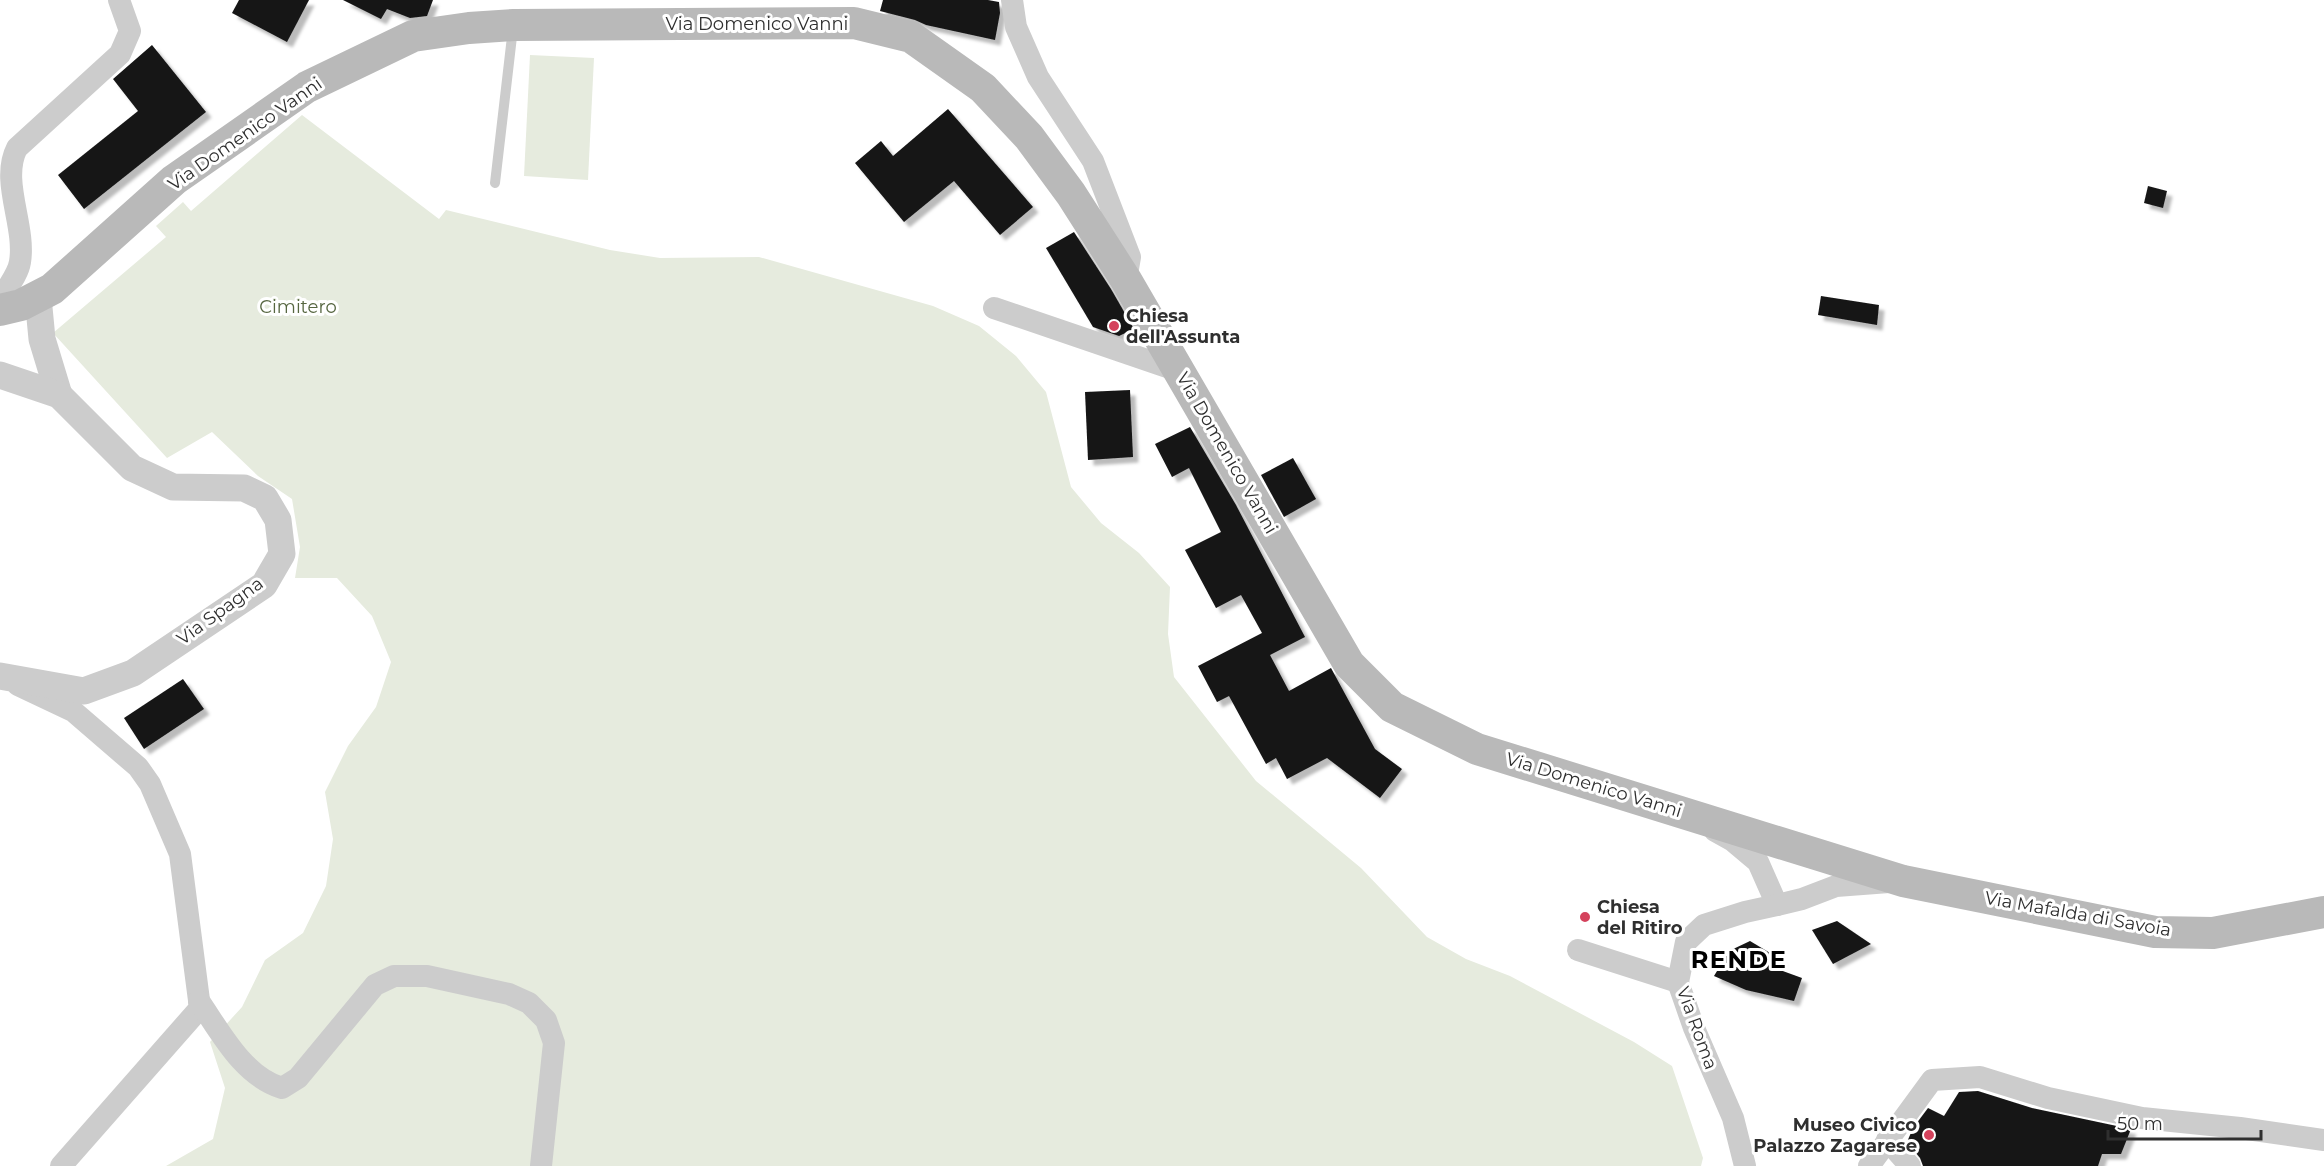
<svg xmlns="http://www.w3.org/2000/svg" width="2324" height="1166" viewBox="0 0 2324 1166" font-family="Montserrat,sans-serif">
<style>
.green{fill:#e6ebde}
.building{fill:#161616;filter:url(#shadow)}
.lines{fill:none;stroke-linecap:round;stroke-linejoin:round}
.service{stroke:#ccc;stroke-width:10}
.minor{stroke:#ccc;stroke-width:22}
.tertiary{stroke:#ccc;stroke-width:27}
.secondary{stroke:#b9b9b9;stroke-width:32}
.poi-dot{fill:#d4425c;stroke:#fff;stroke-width:2}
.labels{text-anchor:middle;stroke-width:6;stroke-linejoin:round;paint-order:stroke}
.street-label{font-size:18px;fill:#2f2f2f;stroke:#fff}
.park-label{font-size:18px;fill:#566640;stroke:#fff}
.poi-label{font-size:18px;font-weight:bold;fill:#2f2f2f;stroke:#fff;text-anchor:start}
.district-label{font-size:24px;font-weight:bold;letter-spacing:1.5px;fill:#000;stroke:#fff}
</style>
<defs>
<filter id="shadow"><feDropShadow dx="5.5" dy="5.5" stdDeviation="1.5" flood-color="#0004"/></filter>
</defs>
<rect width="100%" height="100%" fill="#fff"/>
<!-- green -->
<g class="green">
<path d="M530 55 594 58 588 180 524 176Z"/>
<path d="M302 115 439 219 446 210 610 250 660 258 759 257 933 306 979 326 1016 356 1046 392 1071 487 1101 523 1139 553 1170 587 1168 634 1174 677 1256 781 1361 868 1427 937 1466 959 1510 976 1634 1042 1672 1066 1703 1158 1701 1166H166L213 1139 225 1088 210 1042 242 1007 265 960 303 933 326 886 333 839 325 792 348 746 376 707 391 662 372 616 337 578H295L300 547 292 499 258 476 212 432 167 458 53 333 166 237 156 226 183 202 191 211Z"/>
</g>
<!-- building -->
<g class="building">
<path d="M239 0H309L287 42 232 13Z"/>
<path d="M343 0H433L427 16 410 18 387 9 381 19Z"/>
<path d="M883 0H988L999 2 1000 13 995 40 926 25 915 20 880 11Z"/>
<path d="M152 45 206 112 84 209 58 175 138 111 113 79Z"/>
<path d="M948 109 1033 207 1000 235 954 181 904 222 855 163 881 141 893 156Z"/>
<path d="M2148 186 2167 191 2163 208 2144 203Z"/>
<path d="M1074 232 1111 289 1134 329 1119 336 1093 327 1046 248Z"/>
<path d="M1821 296 1879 305 1877 325 1818 315Z"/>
<path d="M1130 390 1133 457 1088 460 1085 392Z"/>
<path d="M1190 427 1236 505 1305 637 1270 655 1289 691 1331 668 1375 749 1402 769 1380 798 1327 758 1287 779 1276 758 1266 764 1229 696 1217 702 1198 666 1262 633 1241 595 1216 608 1185 550 1221 532 1189 468 1172 477 1155 444Z"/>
<path d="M1293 458 1316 499 1284 517 1261 475Z"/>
<path d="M183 679 204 709 144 749 124 718Z"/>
<path d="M1837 921 1871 944 1833 964 1812 930Z"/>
<path d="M1750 941 1782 960 1769 966 1802 978 1794 1001 1746 990 1714 976 1729 951Z"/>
<path d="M1978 1091 2032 1108 2131 1129 2121 1154H2102L2098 1166H1923L1920 1158 1907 1142 1913 1128 1928 1108 1944 1116 1959 1092Z"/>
</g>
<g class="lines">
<!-- service -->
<path class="service" d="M495 183 513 28"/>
<!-- minor -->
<g class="minor">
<path d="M1012 0 1016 27 1038 77 1093 161 1130 257 1126 280"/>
<path d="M0 300C6 289 18 275 20 262 26 225 0 181 17 148L120 54 130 31 119 0"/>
<path d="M994 308 1179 371"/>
<path d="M18 685 73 711 138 767 150 784 180 854 200 1008 61 1166"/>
<path d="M1715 831 1733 841 1758 862 1777 905 1745 912 1704 925 1686 942 1678 982 1694 1028 1733 1118 1745 1166"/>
<path d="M1777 905 1802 899 1836 886 1889 882"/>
<path d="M1578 950 1678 982"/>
<path d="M199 1001C221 1033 243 1076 282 1088L298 1078 375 985 394 976H427L509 994 529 1003 546 1020 554 1043 541 1166"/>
<path d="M1887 1140 1910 1166"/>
<path d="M1869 1166 1932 1080 1980 1077 2048 1098 2142 1118 2240 1128 2324 1140"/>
</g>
<!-- tertiary -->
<g class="tertiary">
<path d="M38 297 42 339 59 395"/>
<path d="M0 375 59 395 132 468 173 487 244 488 265 498 278 520 282 554 264 585 133 673 84 691 0 676"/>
</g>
<!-- secondary -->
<path class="secondary" d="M0 310 21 305 52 289 174 180 307 87 413 36 469 28 514 25 854 23 911 37 983 88 1029 137 1071 194 1126 280 1349 664 1392 707 1477 749 1903 881 2155 932 2213 933 2324 912"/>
</g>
<!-- markers -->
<g class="poi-dot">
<circle cx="1114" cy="326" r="6"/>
<circle cx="1585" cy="917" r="6"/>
<circle cx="1929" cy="1135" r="6"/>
</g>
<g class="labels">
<!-- street labels -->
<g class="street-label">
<text x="757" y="30">Via Domenico Vanni</text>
<text transform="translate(245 134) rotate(-35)" y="6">Via Domenico Vanni</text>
<text transform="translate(1227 453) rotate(60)" y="6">Via Domenico Vanni</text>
<text transform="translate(220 611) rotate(-36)" y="6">Via Spagna</text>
<text transform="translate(1594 785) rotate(17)" y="6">Via Domenico Vanni</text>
<text transform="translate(2078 914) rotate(10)" y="6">Via Mafalda di Savoia</text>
<text transform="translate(1697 1028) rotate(70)" y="6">Via Roma</text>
</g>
<!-- park labels -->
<g class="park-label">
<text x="298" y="313">Cimitero</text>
</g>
<!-- poi labels -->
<g class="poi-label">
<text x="1126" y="322">Chiesa<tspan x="1126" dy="21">dell'Assunta</tspan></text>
<text x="1597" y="913">Chiesa<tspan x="1597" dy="21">del Ritiro</tspan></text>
<text x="1917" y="1131" text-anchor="end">Museo Civico<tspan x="1917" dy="21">Palazzo Zagarese</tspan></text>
</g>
<!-- district labels -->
<g class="district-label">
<text x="1739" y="968">RENDE</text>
</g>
</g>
<!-- scale -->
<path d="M2108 1130v9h153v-9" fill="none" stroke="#2f2f2f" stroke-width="3"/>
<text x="2117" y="1130" font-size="18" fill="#2f2f2f" stroke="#ffffff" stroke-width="4.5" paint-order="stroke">50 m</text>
</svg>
